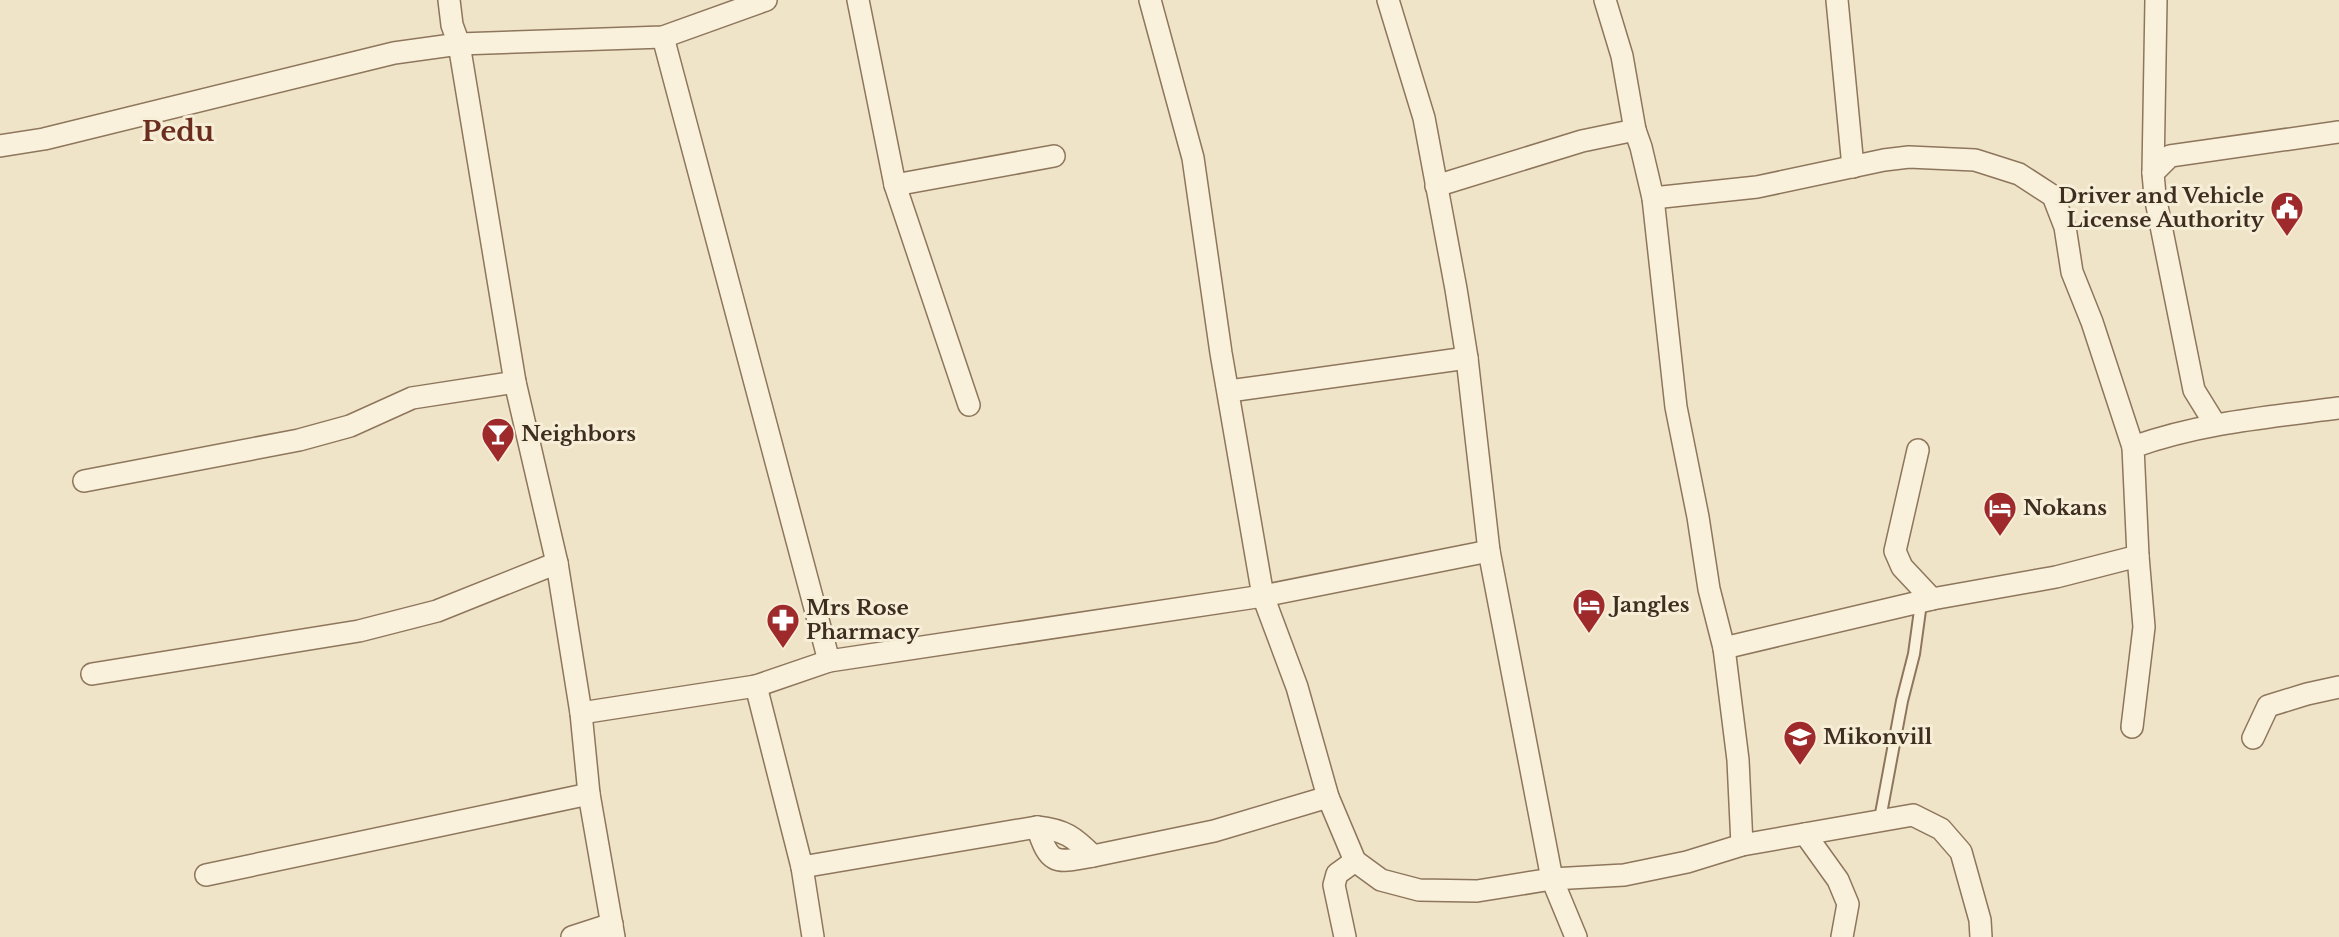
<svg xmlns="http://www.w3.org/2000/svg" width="2339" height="937" viewBox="0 0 2339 937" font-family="'Libre Baskerville',serif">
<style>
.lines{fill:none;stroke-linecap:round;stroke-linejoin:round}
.service-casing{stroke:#8d765c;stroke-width:14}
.minor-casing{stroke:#8d765c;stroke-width:24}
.service{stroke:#faf1dc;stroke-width:10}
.minor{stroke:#faf1dc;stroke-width:21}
.labels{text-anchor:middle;stroke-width:6;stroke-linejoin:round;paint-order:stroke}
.poi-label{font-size:21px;font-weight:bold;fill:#3d2e20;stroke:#f7eed8;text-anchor:start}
.district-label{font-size:27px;font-weight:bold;fill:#6b2e1e;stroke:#f7eed8}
</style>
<rect width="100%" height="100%" fill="#f0e4c8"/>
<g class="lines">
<defs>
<path id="service" d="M1880 819 1902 701 1914 654 1921 603"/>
<g id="minor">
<path d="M449 0 452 25 459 44 663 37 766 0"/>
<path d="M858 0 895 185 1054 156"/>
<path d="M1150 0 1193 158 1221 353 1263 596 1297 687 1328 797 1355 861 1381 880 1419 890 1477 891 1552 879 1624 875 1687 862 1742 845 1913 815 1941 829 1961 852 1980 920 1981 937"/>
<path d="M1388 0 1424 118 1456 289 1467 358 1489 551 1552 879 1576 937"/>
<path d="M1605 0 1622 56 1635 130"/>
<path d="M1837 0 1853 167"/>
<path d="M663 37 829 661"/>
<path d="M0 146 44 139 394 53 459 44 515 382 557 563 581 713 589 794 614 937"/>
<path d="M2153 173 2156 0"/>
<path d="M895 185 969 405"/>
<path d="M1436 186 1582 141 1635 130 1641 147 1653 198 1676 407 1698 517 1709 589 1724 648 1738 760 1742 845"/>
<path d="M1653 198 1757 187 1884 160 1909 157 1975 160 2019 174 2053 196 2065 227 2072 272 2092 322 2133 447"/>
<path d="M1229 391 1467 358"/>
<path d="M2215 424 2194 390 2155 196 2153 173 2170 156 2339 132"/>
<path d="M1918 450 1895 551 1902 567 1932 599"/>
<path d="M84 481 299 440 350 426 412 398 515 382"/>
<path d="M1724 648 1932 599 2056 577 2138 556 2133 447C2200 423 2269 417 2339 408"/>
<path d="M92 674 359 631 437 611 557 563"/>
<path d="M756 686 802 867 1037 827C1065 830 1074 837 1093 856L1214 831 1328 797"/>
<path d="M581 713 756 686 829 661 1263 596 1489 551"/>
<path d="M2132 727 2144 627 2138 556"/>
<path d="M2253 738 2268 706 2307 694 2339 687"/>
<path d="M1037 827C1050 866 1055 863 1093 856"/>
<path d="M1805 834 1838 880 1848 904 1842 937"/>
<path d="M802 867 813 937"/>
<path d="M206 875 589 794"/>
<path d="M572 937 612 924"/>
<path d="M1345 937 1334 885 1337 874 1355 861"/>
</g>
</defs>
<!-- service casing -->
<use href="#service" class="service-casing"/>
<!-- minor casing -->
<use href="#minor" class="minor-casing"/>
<!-- service -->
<use href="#service" class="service"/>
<!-- minor -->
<use href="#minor" class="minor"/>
</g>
<!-- icons -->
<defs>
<symbol id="civic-pin" viewBox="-11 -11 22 30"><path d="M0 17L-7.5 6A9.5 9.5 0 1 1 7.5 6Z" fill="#9e2a2b" stroke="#f7eed8"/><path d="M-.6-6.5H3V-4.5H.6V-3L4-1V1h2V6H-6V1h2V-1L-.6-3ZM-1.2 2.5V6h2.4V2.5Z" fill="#fff"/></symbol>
<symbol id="bar-pin" viewBox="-11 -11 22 30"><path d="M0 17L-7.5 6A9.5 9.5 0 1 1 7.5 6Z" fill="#9e2a2b" stroke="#f7eed8"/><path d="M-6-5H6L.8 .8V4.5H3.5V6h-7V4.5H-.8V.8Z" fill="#fff"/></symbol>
<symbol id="hotel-pin" viewBox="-11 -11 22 30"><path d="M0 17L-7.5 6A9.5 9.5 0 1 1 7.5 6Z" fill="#9e2a2b" stroke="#f7eed8"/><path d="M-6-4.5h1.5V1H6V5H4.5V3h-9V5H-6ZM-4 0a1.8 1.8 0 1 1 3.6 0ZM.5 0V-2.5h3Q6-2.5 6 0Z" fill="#fff"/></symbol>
<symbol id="pharmacy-pin" viewBox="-11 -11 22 30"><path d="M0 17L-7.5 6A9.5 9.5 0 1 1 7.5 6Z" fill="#9e2a2b" stroke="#f7eed8"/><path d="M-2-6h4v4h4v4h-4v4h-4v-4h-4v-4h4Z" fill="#fff"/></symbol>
<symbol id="school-pin" viewBox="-11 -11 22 30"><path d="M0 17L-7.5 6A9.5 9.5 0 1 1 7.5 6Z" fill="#9e2a2b" stroke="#f7eed8"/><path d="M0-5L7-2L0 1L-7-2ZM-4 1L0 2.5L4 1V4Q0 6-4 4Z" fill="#fff"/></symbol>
</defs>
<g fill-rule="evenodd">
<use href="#civic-pin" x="2268" y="189" width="38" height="52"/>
<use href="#bar-pin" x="479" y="415" width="38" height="52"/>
<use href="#hotel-pin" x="1981" y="489" width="38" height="52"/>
<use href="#hotel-pin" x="1570" y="586" width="38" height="52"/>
<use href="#pharmacy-pin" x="764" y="601" width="38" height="52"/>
<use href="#school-pin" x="1781" y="718" width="38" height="52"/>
</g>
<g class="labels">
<!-- poi labels -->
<g class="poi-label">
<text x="2264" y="203" text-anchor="end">Driver and Vehicle<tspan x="2264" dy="24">License Authority</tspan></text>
<text x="521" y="441">Neighbors</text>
<text x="2023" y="515">Nokans</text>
<text x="1612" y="612">Jangles</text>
<text x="806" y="615">Mrs Rose<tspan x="806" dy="24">Pharmacy</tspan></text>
<text x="1823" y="744">Mikonvill</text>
</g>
<!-- district labels -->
<g class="district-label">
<text x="178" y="141">Pedu</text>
</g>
</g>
</svg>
